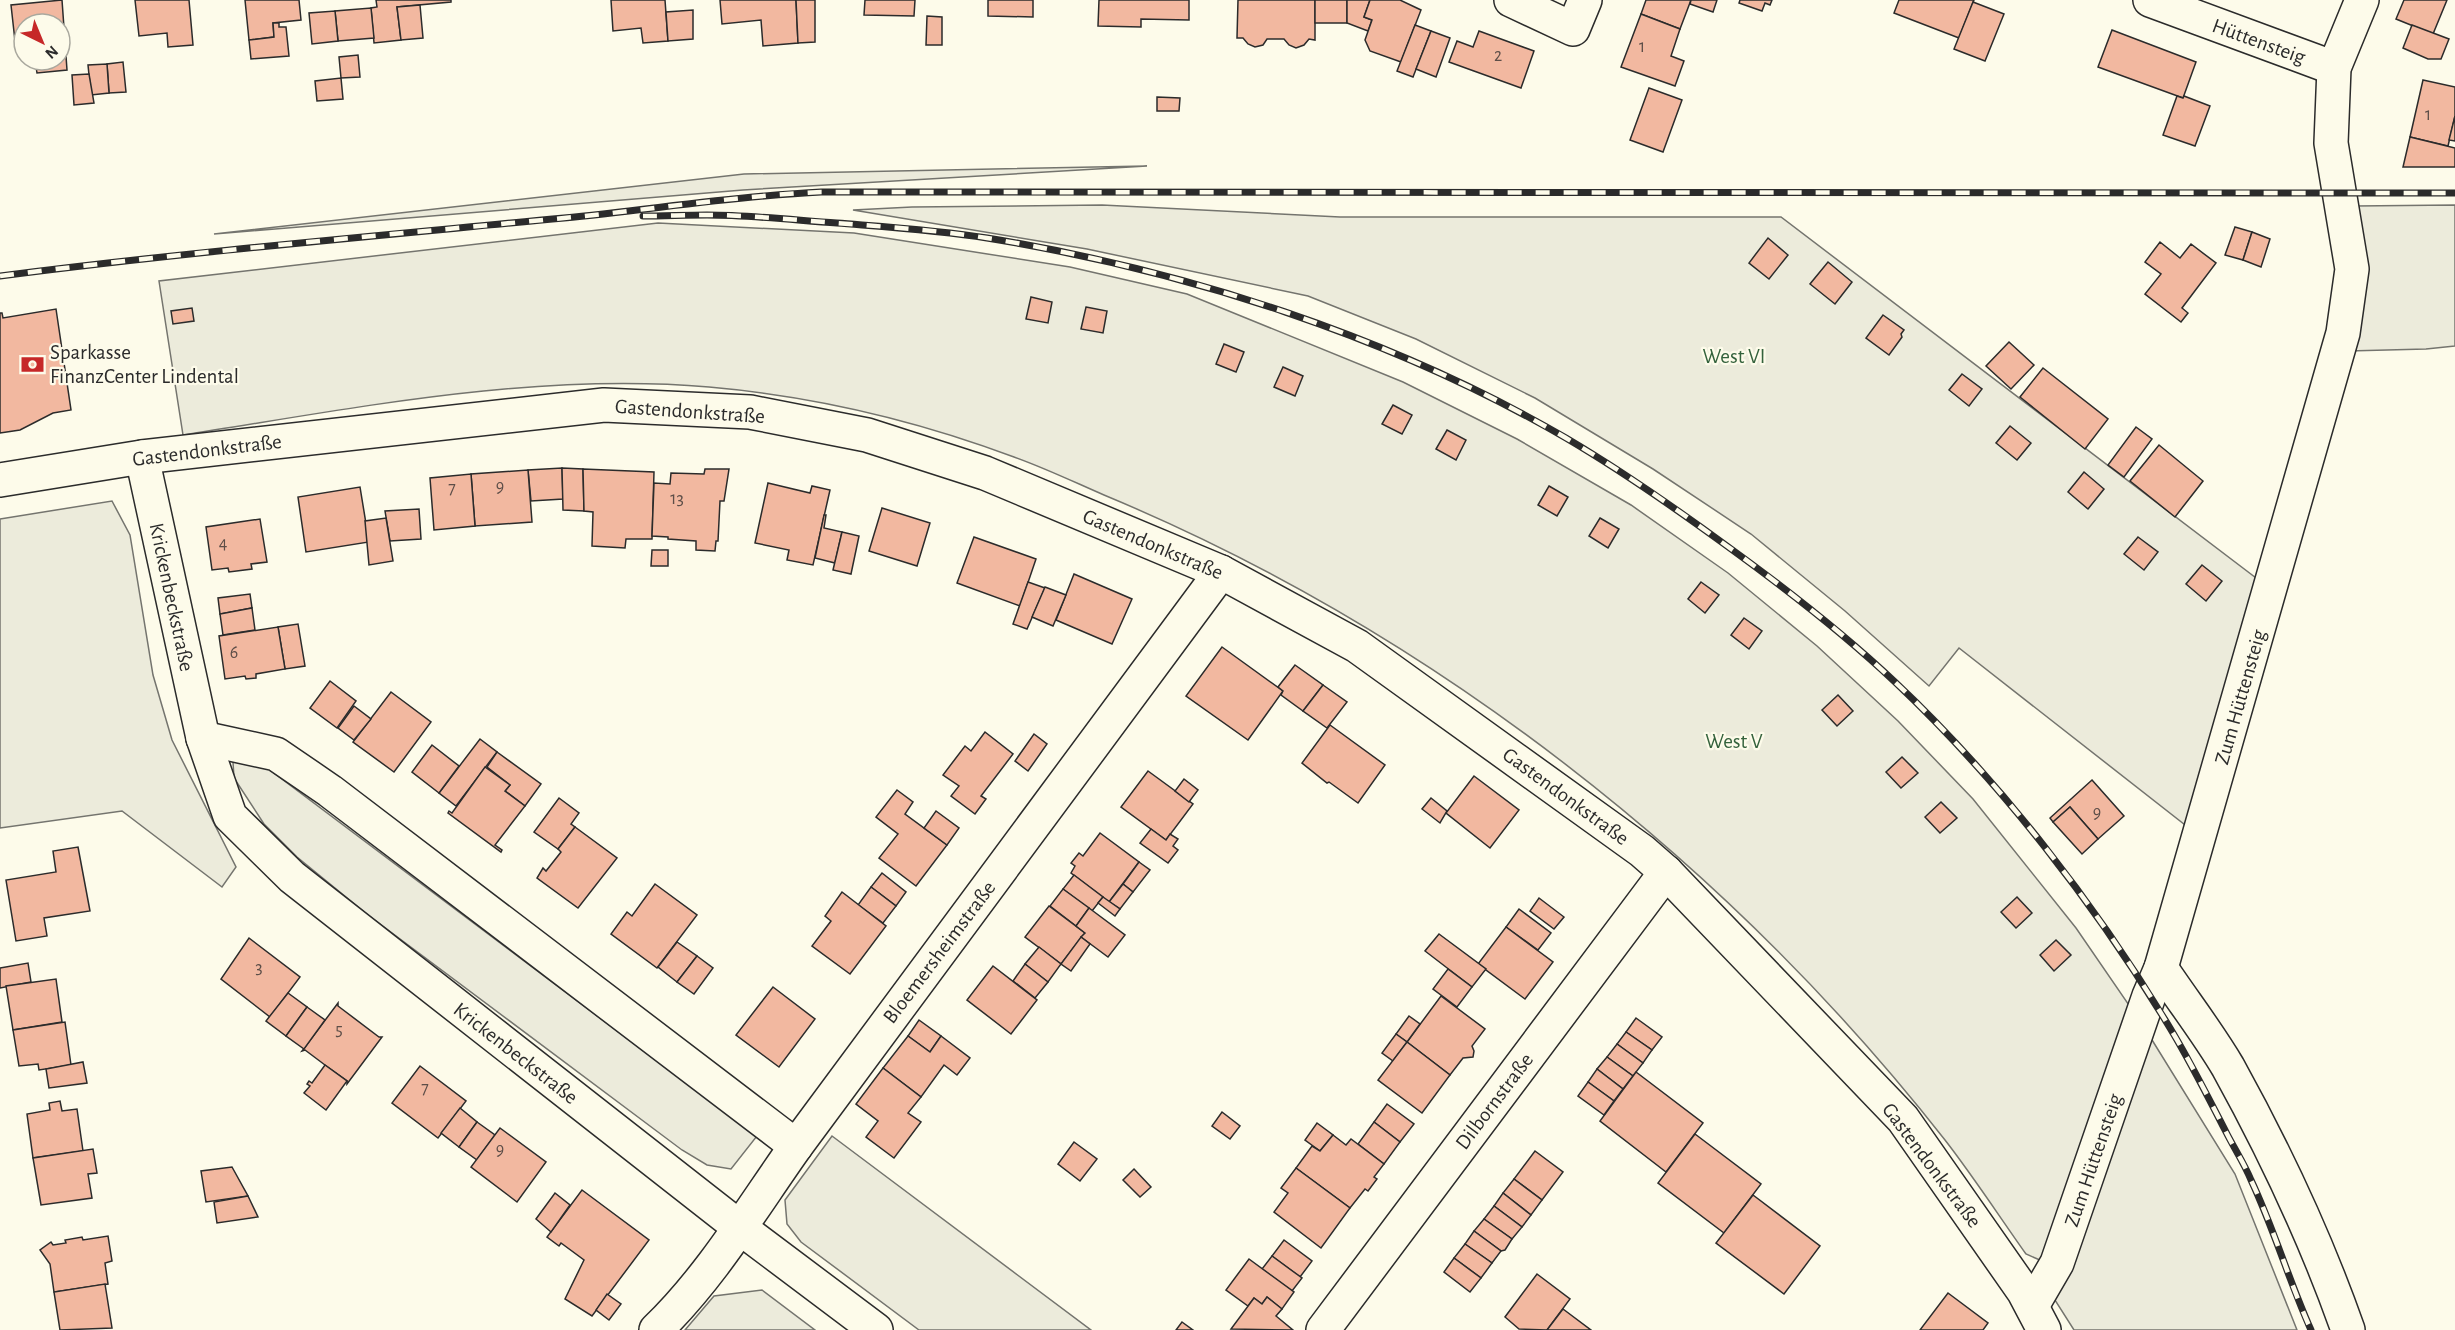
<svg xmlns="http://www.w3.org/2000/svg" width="2455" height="1330" viewBox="0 0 2455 1330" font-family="'Alegreya Sans',sans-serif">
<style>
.green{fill:#ecebdb;stroke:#74746e;stroke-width:1.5}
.building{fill:#f2b8a0;stroke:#2b2b2b;stroke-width:1.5}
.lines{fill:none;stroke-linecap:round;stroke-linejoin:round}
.minor-casing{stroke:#2b2b2b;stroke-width:36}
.minor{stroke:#fdfbea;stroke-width:33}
.rail-casing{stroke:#2b2b2b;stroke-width:7}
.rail{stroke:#fdfbea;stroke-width:4.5;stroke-dasharray:14;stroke-linecap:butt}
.labels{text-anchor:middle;stroke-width:4.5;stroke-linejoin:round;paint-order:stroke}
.number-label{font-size:18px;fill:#5d4e48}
.street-label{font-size:21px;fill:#2b2b2b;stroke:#fdfbea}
.poi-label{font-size:21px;fill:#2b2b2b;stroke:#fdfbea;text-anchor:start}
.park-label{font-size:21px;fill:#34623c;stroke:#fdfbea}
</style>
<rect width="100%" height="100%" fill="#fdfbea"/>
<!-- green -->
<g class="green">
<path d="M1147 166 743 190 214 234 744 174Z"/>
<path d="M1102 205 1340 217H1781L2260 581 2189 828 1959 648 1929 686 1845 611 1751 534 1653 469 1535 398 1416 339 1308 296 1087 249 853 210 912 207Z"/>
<path d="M2455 205V346L2426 349 2348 351 2355 206Z"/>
<path d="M658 223 854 233 1070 267 1187 294 1403 382 1517 439 1631 505 1728 573 1817 646 1898 721 1973 799 2076 928 2131 1008 2042 1261 2026 1254C1999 1216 1973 1176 1945 1140 1726 861 1431 631 1104 495 1074 482 1045 468 1014 457 918 421 812 396 709 387 532 372 357 408 183 435L159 281Z"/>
<path d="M112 501 130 535 153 675 172 740 236 867 222 887 122 811 0 828V519Z"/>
<path d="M243 758 258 761 757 1136 731 1169 707 1165 682 1150 368 915 297 857 264 824 234 778 233 762Z"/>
<path d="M2144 1027 2235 1174 2297 1330H2074L2053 1297Z"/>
<path d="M832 1136 1091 1330H919L801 1242 787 1224 785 1200Z"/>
<path d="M762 1290 815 1330H685L714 1296Z"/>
</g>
<!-- building -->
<g class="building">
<path d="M62 0 67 70 37 73 35 60H60V24H24V49L16 50 11 5Z"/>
<path d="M135 0H189L193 45 168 47 167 33 139 36Z"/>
<path d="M245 0H299L301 20 273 23 274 37 249 40Z"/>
<path d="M376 0H451V2L397 7 401 40 374 43 371 8 377 7Z"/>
<path d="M611 0H665L668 41 643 43 641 28 613 31Z"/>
<path d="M720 0H796L798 43 763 46 761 20 722 24Z"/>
<path d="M796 0H815V42L798 43Z"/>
<path d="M865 0H915L914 16 864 15Z"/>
<path d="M988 0H1033V17L988 16Z"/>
<path d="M1189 0V20L1141 19V27L1098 26 1099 0Z"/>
<path d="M1238 0H1315V40L1309 39 1304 45 1296 48 1289 45 1284 39H1267L1263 45 1255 47 1248 44 1243 38H1237Z"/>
<rect x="1315" y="0" width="32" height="23"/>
<path d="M1347 0H1370L1364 17 1372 20 1368 31 1347 23Z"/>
<path d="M1370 0H1400L1421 10 1401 62 1370 51 1365 40 1372 20 1364 17Z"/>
<path d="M1646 0H1691L1680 29 1641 14Z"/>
<path d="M1691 0H1717L1713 12 1690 4Z"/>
<path d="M1740 0H1772L1770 5 1765 3 1762 11 1739 3Z"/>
<path d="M1899 0H1974L1959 38 1894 13Z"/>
<path d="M2404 0H2447L2433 34 2396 19Z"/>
<path d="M1973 2 2004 14 1985 61 1954 49Z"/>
<path d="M420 5 423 38 401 40 397 7Z"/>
<path d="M371 8 374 38 338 41 335 11Z"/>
<path d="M693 10V39L668 41 666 12Z"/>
<path d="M335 11 338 41 312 44 309 13Z"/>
<path d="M1641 14 1680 29 1671 56 1684 61 1675 86 1621 67Z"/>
<path d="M927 16 942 17V45H926Z"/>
<path d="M273 23H279V27H286L289 56 251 59 249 40 274 37Z"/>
<path d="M1415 25 1431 31 1413 77 1397 71Z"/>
<path d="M2412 25 2449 39 2441 59H2428L2403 48Z"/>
<path d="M2112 30 2196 62 2183 98 2098 67Z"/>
<path d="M1431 31 1450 38 1436 77 1416 69Z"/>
<path d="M1479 31 1534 51 1521 88 1449 62 1457 41 1473 47Z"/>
<path d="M358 55 360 77 341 78 339 57Z"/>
<path d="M123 62 126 92 109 93 107 64Z"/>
<path d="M107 64 109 93 91 95 88 65Z"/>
<path d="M89 74 94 103 74 105 72 75Z"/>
<path d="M341 78 343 99 317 101 315 81Z"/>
<path d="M2423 80 2455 87V116L2448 146 2410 137Z"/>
<path d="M1649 88 1682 100 1663 152 1630 140Z"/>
<path d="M2177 96 2183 98 2184 96 2210 106 2195 146 2163 135Z"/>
<path d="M1157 97 1180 98 1179 111H1157Z"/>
<path d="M2455 116V141L2449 140Z"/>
<path d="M2410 137 2455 148V167H2403Z"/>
<path d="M2235 227 2252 232 2243 260 2225 255Z"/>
<path d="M2252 232 2270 239 2261 267 2243 260Z"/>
<path d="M1768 238 1788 255 1769 279 1749 263Z"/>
<path d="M2160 242 2180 258 2191 244 2216 263 2182 308 2188 313 2181 322 2145 294 2161 274 2145 262Z"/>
<path d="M1828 262 1852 282 1835 304 1810 284Z"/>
<path d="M1031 297 1052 302 1048 323 1026 319Z"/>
<path d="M1086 307 1107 311 1103 333 1081 329Z"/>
<path d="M192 308 194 321 173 324 171 311Z"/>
<path d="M56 309 71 410 53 413 20 430 0 433V313H2L3 318Z"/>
<path d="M1883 315 1904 330 1901 334 1902 337 1889 355 1866 338Z"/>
<path d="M2009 342 2034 365 2011 389 1986 366Z"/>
<path d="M1224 344 1244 352 1236 372 1216 364Z"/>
<path d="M1283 367 1303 376 1295 396 1274 387Z"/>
<path d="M2043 368 2108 419 2085 449 2020 397Z"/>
<path d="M1962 374 1982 389 1969 406 1949 390Z"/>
<path d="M1393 405 1412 415 1402 434 1382 424Z"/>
<path d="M2010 426 2031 443 2017 460 1996 443Z"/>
<path d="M2136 427 2152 439 2124 477 2108 465Z"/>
<path d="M1447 430 1466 440 1456 460 1436 449Z"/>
<path d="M2159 445 2203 481 2175 517 2130 481Z"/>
<path d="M562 468 563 499 531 501 528 470Z"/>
<path d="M562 468 583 469 584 511 563 510Z"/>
<path d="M583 469 654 472 652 539H626L625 548 592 546 593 512 584 511Z"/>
<path d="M705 469H729L724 501H720L718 541H716L715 551 696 550V541L668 539V537L652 536 654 483 670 484 671 473 704 474Z"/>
<path d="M528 470 532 522 475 526 471 474Z"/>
<path d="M2084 472 2104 489 2088 509 2068 492Z"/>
<path d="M471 474 475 526 434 530 430 478Z"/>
<path d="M768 483 810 493 812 486 830 490 813 565 787 560 789 550 755 543Z"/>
<path d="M1549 486 1568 497 1557 516 1538 505Z"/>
<path d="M360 487 369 542 306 552 298 497Z"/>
<path d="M882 508 930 523 917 566 869 551Z"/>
<path d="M419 509 421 539 390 541 385 511Z"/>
<path d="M824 515H826L824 528 842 532 835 563 815 558Z"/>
<path d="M386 518 393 561 369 565 365 521Z"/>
<path d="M1600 518 1619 529 1608 548 1589 536Z"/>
<path d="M260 519 267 562 251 564 252 569 229 572 228 568 212 570 206 527Z"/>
<path d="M842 532 859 536 851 574 833 570Z"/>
<path d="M974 537 1036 559 1020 606 957 583Z"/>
<path d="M2138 537 2158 552 2144 570 2124 554Z"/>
<path d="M652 550H668V566H651Z"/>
<path d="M2202 565 2222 581 2206 601 2186 584Z"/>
<path d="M1074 574 1132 599 1112 644 1056 620Z"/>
<path d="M1028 582 1045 588 1027 629 1013 624Z"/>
<path d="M1701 582 1719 595 1705 613 1688 599Z"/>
<path d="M1045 587 1066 595 1053 626 1032 617Z"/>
<path d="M250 594 252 608 220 614 218 598Z"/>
<path d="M252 608 255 630 223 635 220 614Z"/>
<path d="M1744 618 1762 631 1749 649 1731 635Z"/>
<path d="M298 624 305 666 285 669 278 627Z"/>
<path d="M278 627 285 669 256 674V678L246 679 245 676 225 679 219 636Z"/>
<path d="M1222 647 1283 691 1248 740 1186 696Z"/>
<path d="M1295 665 1323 685 1303 711 1281 695 1283 691 1278 687Z"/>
<path d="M330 681 356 701 337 728 310 708Z"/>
<path d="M1323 685 1347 702 1327 728 1303 711Z"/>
<path d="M391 692 431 722 394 772 353 742Z"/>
<path d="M1838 695 1853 711 1837 726 1822 710Z"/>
<path d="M354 706 371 719 354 740 338 728Z"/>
<path d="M1330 725 1385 765 1358 803 1329 782 1327 783 1302 763Z"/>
<path d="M985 732 1013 754 981 796 986 799 975 814 951 796 959 786 943 775 965 746 971 751Z"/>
<path d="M1034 734 1047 744 1028 771 1015 761Z"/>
<path d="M480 739 497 752 456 806 439 793Z"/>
<path d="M432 745 459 766 439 793 412 772Z"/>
<path d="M497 752 541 784 525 806 505 791 510 785 487 767Z"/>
<path d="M1902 757 1918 773 1901 788 1886 772Z"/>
<path d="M485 767 510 785 505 791 525 806 495 845 502 850 501 852 448 813 449 811 452 813Z"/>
<path d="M1148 771 1193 804 1166 840 1121 807Z"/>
<path d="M1474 776 1519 810 1490 848 1446 813Z"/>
<path d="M1184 779 1198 790 1189 802 1175 791Z"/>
<path d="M2092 780 2124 816 2098 839 2070 807 2053 822 2050 818Z"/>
<path d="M897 790 913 802 905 814 947 845 916 886 879 858 898 834 876 817Z"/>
<path d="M559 798 579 813 571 824 575 827 558 849 534 832Z"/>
<path d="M1431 798 1447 811 1440 823 1422 809Z"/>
<path d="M1941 802 1957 818 1940 833 1925 817Z"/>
<path d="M2070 807 2098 839 2082 854 2053 822Z"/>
<path d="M936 811 959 828 947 845 924 828Z"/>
<path d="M575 827 617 858 578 908 537 878 543 868 546 871 561 852 558 849Z"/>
<path d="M1151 829 1166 840 1170 834 1178 839 1173 846 1178 850 1168 863 1140 843Z"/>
<path d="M1100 833 1139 862 1109 902 1071 873 1075 866 1071 863 1079 853 1083 856Z"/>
<path d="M78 847 90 911 44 918 47 936 16 941 6 880 56 872 53 851Z"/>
<path d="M1139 862 1150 870 1133 892 1123 884Z"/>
<path d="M882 873 906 892 896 906 871 887Z"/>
<path d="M1074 875 1103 897 1092 911 1063 889Z"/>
<path d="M655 884 697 915 657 968 611 934 627 912 632 916Z"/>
<path d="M1123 884 1133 892 1120 909 1109 902Z"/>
<path d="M871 887 896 906 883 923 858 905Z"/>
<path d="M1063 889 1089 908 1076 926 1050 906Z"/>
<path d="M842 892 886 926 850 974 812 946 831 921 825 916Z"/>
<path d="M1103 897 1120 909 1115 916 1098 903Z"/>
<path d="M2017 897 2032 913 2016 928 2001 912Z"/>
<path d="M1539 898 1564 917 1554 929 1530 911Z"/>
<path d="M1049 906 1085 933 1061 964 1025 937Z"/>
<path d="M1089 908 1125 935 1108 957 1081 937 1085 933 1076 926Z"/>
<path d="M1519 909 1551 933 1538 950 1506 927Z"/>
<path d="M1506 927 1553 962 1525 999 1478 964Z"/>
<path d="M1439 934 1486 969 1472 987 1425 951Z"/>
<path d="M1081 937 1090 944 1071 971 1061 964Z"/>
<path d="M249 938 300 977 270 1017 221 979Z"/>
<path d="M2056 940 2071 955 2054 971 2040 955Z"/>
<path d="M677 942 697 956 677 982 658 967Z"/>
<path d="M1039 947 1061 964 1048 982 1025 964Z"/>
<path d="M697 956 713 968 694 994 677 982Z"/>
<path d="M28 963 31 982 0 988V968Z"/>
<path d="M1025 964 1048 982 1035 998 1013 981Z"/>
<path d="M993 966 1037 1000 1011 1034 967 1000Z"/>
<path d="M1448 969 1472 987 1457 1007 1433 989Z"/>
<path d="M56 979 62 1022 13 1030 6 986Z"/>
<path d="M773 987 815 1019 779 1067 736 1035Z"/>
<path d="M288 993 307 1007 286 1036 266 1021Z"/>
<path d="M1441 996 1485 1029 1472 1046 1474 1051 1473 1057 1463 1058 1450 1075 1407 1042Z"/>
<path d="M338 1003V1006L379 1037H382L347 1084V1081L325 1065 305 1050 302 1051Z"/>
<path d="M307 1007 325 1020 304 1049 286 1036Z"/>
<path d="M1409 1016 1420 1024 1407 1042 1396 1034Z"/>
<path d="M1636 1018 1662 1037 1652 1050 1626 1032Z"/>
<path d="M919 1020 941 1036 930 1052 908 1036Z"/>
<path d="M65 1022 71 1065 39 1070 38 1064 19 1066 13 1030Z"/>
<path d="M1626 1032 1652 1050 1643 1063 1617 1044Z"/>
<path d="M1396 1034 1407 1042 1393 1061 1382 1053Z"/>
<path d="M908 1036 930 1052 941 1036 970 1058 957 1075 944 1065 921 1097 883 1068Z"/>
<path d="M1407 1042 1450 1075 1422 1113 1378 1080Z"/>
<path d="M1617 1044 1643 1063 1633 1076 1607 1057Z"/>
<path d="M1607 1057 1633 1076 1623 1089 1597 1069Z"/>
<path d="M83 1062 87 1083 49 1088 46 1069Z"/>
<path d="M325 1065 347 1081 326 1110 304 1093 310 1086 307 1084 309 1081 312 1083Z"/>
<path d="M420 1066 466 1101 438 1138 392 1103Z"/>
<path d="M883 1068 921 1097 908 1113 921 1122 894 1158 866 1137 878 1121 856 1104Z"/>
<path d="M1597 1069 1623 1089 1614 1101 1588 1082Z"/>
<path d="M1636 1072 1703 1123 1666 1172 1600 1121Z"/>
<path d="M1588 1082 1614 1101 1604 1115 1578 1096Z"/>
<path d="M60 1101 62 1111 77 1109 83 1151 33 1158 27 1114 50 1110 49 1103Z"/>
<path d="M1387 1104 1414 1124 1400 1142 1374 1122Z"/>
<path d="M460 1108 477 1122 459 1147 441 1133Z"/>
<path d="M1222 1112 1240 1126 1230 1139 1212 1126Z"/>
<path d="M477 1122 495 1135 477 1160 459 1147Z"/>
<path d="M1374 1122 1400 1142 1384 1164 1358 1144Z"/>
<path d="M1317 1123 1333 1135 1320 1151 1305 1140Z"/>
<path d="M500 1128 546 1162 517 1202 471 1167Z"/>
<path d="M1695 1134 1761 1184 1724 1233 1658 1183Z"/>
<path d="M1333 1135 1346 1145 1351 1139 1384 1164 1374 1177 1377 1179 1368 1191 1365 1189 1350 1208 1296 1168 1312 1146 1320 1151Z"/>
<path d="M1074 1142 1097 1159 1080 1181 1058 1164Z"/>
<path d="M93 1149 97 1173 88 1174 92 1198 41 1205 33 1158Z"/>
<path d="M1535 1151 1563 1172 1542 1200 1514 1179Z"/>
<path d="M232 1167 248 1196 206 1202 201 1171Z"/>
<path d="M1296 1168 1350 1208 1321 1248 1274 1212 1288 1193 1281 1188Z"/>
<path d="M1134 1169 1151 1187 1140 1197 1123 1180Z"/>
<path d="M1514 1179 1542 1200 1531 1215 1503 1193Z"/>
<path d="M582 1190 649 1240 592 1316 565 1299 584 1260 561 1243 559 1246 547 1237Z"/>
<path d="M555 1193 570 1205 551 1232 536 1219Z"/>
<path d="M1503 1193 1531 1215 1522 1227 1494 1206Z"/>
<path d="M1753 1195 1820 1246 1784 1294 1716 1243Z"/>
<path d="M248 1196 258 1217 217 1223 214 1202Z"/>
<path d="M1494 1206 1522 1227 1512 1239 1484 1219Z"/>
<path d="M1484 1219 1512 1239 1505 1250 1501 1251 1474 1231Z"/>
<path d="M1474 1231 1501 1251 1492 1263 1465 1244Z"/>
<path d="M108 1236 112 1261 105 1263 108 1284 54 1292 50 1264 40 1250 51 1242 53 1245 66 1243 65 1240 82 1237 83 1240Z"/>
<path d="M1284 1240 1312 1261 1300 1277 1272 1256Z"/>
<path d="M1465 1244 1492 1263 1481 1278 1454 1258Z"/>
<path d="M1272 1256 1302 1278 1292 1291 1262 1269Z"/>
<path d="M1454 1258 1481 1278 1470 1292 1444 1272Z"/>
<path d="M1249 1259 1294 1292 1282 1309 1267 1297 1262 1304 1254 1298 1248 1306 1226 1290Z"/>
<path d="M1537 1274 1570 1299 1547 1330 1519 1329 1505 1317Z"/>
<path d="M105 1284 112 1328 60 1330 54 1292Z"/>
<path d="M1948 1293 1988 1323 1983 1330H1920Z"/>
<path d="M607 1294 621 1304 609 1320 596 1310Z"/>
<path d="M1267 1297 1282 1309 1276 1316 1293 1330 1231 1329 1254 1298 1262 1304Z"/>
<path d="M1563 1309 1591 1330H1547Z"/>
<path d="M1182 1322 1193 1330H1176Z"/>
</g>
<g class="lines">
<defs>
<g id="minor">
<path d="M1511 0 1573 29 1585 0"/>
<path d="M2150 0 2334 68"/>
<path d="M142 457 203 738 230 816 292 877 739 1227 876 1330"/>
<path d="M0 480 142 457 604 405 750 412 867 435 985 473 1221 572 1357 646 1642 851 1666 872 1903 1119 2024 1292 2044 1330"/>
<path d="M203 738 276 754 330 791 796 1146"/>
<path d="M2161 968C2183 1001 2208 1033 2228 1067 2275 1152 2316 1239 2348 1330"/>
<path d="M2032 1306 2057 1263 2149 996 2161 968 2343 333 2352 269 2331 143 2334 68 2362 0"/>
<path d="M656 1330C711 1277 752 1208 796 1146L1221 572"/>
<path d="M1323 1330 1666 872"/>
</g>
</defs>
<!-- minor casing -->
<use href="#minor" class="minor-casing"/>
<!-- minor -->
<use href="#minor" class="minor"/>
<defs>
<g id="rail">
<path d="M643 216C664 216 686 215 707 215 750 215 794 220 837 223 887 227 937 230 987 238 1185 270 1392 337 1566 438 1622 471 1675 508 1727 546 1785 588 1843 633 1895 682 1999 780 2096 905 2170 1028 2190 1061 2208 1097 2226 1132 2234 1148 2244 1163 2251 1180 2274 1229 2289 1281 2311 1330"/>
<path d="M0 276C187 252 375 236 564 218 649 210 734 196 821 192L2455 193"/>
</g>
</defs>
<!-- rail casing -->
<use href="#rail" class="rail-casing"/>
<!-- rail -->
<use href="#rail" class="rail"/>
</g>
<!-- icons -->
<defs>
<symbol id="bank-bare" viewBox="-9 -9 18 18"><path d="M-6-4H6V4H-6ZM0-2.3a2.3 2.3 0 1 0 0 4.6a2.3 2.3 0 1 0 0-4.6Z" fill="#c62828" stroke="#fdfbea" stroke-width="2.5" paint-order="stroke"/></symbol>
</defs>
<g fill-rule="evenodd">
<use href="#bank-bare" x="16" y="348" width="33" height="33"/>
</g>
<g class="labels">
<!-- number labels -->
<g class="number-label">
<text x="1642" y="52">1</text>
<text x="1498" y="61">2</text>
<text x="2428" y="120">1</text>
<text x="500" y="492">9</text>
<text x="452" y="494">7</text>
<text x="677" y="504">13</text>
<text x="223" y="549">4</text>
<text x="234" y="658">6</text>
<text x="2097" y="818">9</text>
<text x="259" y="973">3</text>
<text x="339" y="1035">5</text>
<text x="425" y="1094">7</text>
<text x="500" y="1155">9</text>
</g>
<!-- street labels -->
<g class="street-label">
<text transform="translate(2259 41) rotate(20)" y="7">Hüttensteig</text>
<text transform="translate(690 411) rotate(4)" y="7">Gastendonkstraße</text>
<text transform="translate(207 450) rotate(-7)" y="7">Gastendonkstraße</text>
<text transform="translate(1153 544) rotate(23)" y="7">Gastendonkstraße</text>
<text transform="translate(172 597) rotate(78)" y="7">Krickenbeckstraße</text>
<text transform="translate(2240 697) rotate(-74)" y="7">Zum Hüttensteig</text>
<text transform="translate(1566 796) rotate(36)" y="7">Gastendonkstraße</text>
<text transform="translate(939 952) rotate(-53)" y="7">Bloemersheimstraße</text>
<text transform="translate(516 1053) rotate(38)" y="7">Krickenbeckstraße</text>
<text transform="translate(1494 1101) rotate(-53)" y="7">Dilbornstraße</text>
<text transform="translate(2093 1160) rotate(-71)" y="7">Zum Hüttensteig</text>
<text transform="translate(1932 1165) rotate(53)" y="7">Gastendonkstraße</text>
</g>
<!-- poi labels -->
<g class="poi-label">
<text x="50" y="359">Sparkasse<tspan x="50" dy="24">FinanzCenter Lindental</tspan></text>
</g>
<!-- park labels -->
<g class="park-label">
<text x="1734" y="363">West VI</text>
<text x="1734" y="748">West V</text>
</g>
</g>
<!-- north arrow -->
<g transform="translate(42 42) rotate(137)"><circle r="28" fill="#fdfbea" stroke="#a9a89e" stroke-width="1.5"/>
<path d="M0-4.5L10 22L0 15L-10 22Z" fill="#c62828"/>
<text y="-9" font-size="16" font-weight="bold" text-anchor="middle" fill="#2b2b2b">N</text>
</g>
</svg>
